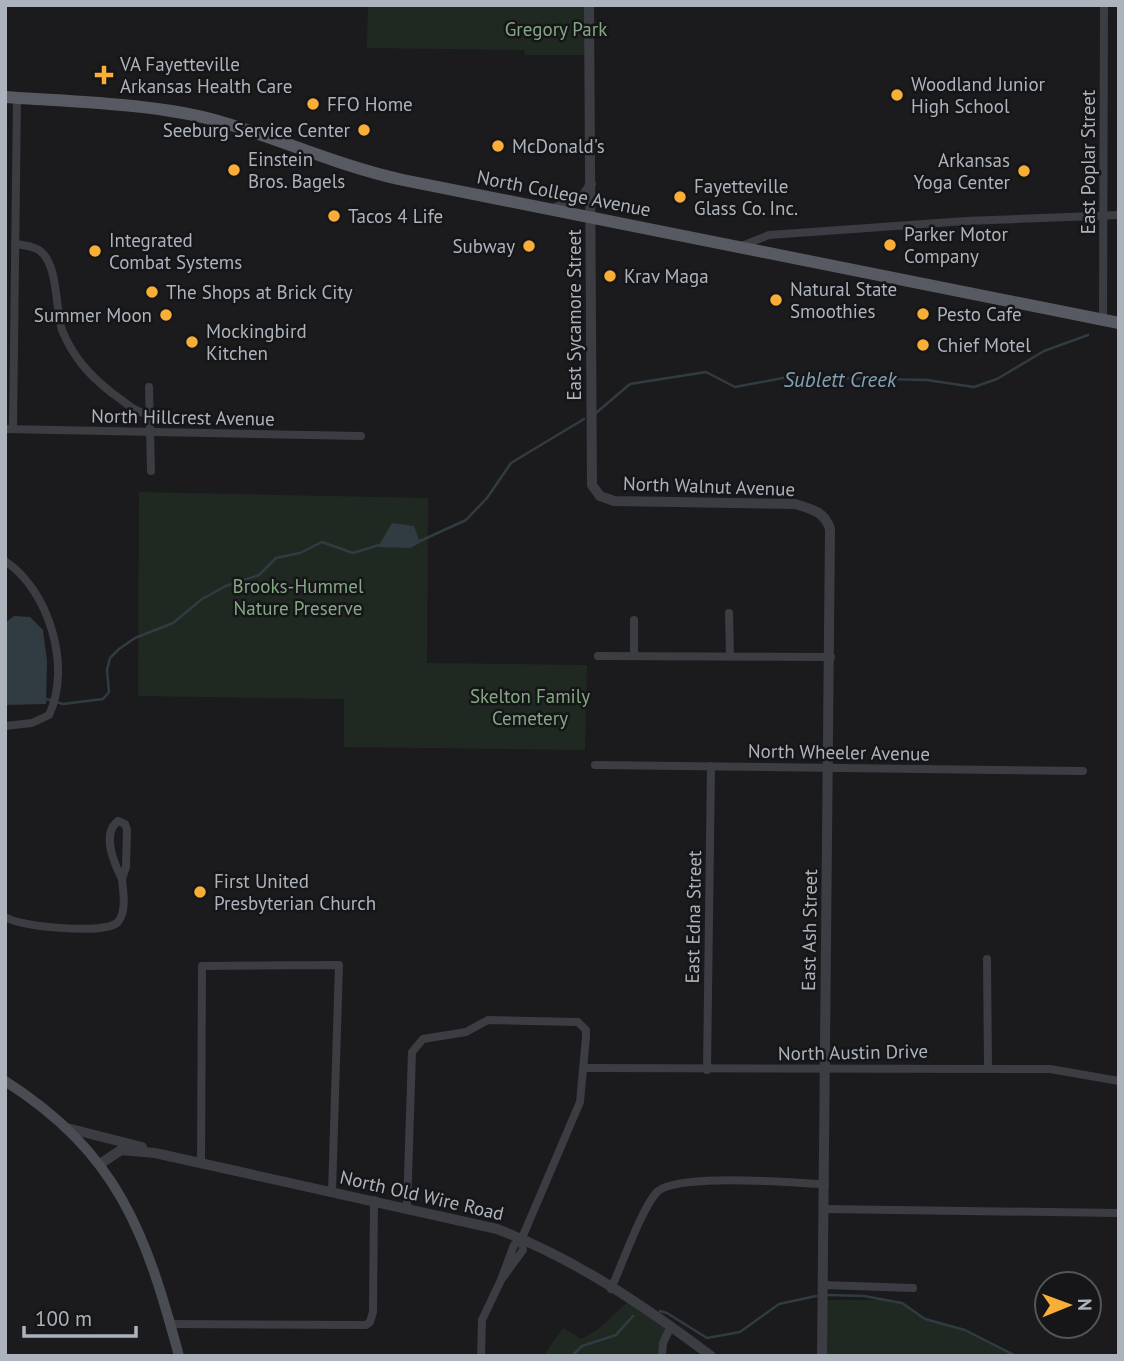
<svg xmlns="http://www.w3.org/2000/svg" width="1124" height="1361" viewBox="0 0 1124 1361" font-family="'PT Sans',sans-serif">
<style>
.green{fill:#202921}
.water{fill:#303b42}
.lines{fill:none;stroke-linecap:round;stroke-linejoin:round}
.stream{stroke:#303b42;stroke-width:2.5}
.minor{stroke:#3b3d42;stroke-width:8}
.tertiary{stroke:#3b3d42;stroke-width:10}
.secondary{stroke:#494c53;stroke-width:10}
.primary{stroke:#575a62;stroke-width:12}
.poi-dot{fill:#f9ae37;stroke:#161618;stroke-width:2.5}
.labels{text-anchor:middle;stroke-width:5;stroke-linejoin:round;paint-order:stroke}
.park-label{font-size:19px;fill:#84a884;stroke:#161618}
.poi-label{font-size:19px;fill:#adb3bd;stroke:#161618;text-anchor:start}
.street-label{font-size:19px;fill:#adb3bd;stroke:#161618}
.water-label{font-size:21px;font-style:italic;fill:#83a2b8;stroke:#161618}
</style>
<rect width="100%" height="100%" fill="#1b1b1d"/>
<!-- green -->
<g class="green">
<path d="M368 5H589L590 55H525L524 50 367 48Z"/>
<path d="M139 492 428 498 427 663 587 665 585 750 344 747V699L138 696Z"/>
<path d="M630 1300 671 1326 662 1356H543L563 1328 582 1339 597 1330Z"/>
<path d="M823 1300H890L906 1305 925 1319 965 1330 1016 1356H822Z"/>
</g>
<!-- water -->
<g class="water">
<path d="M392 523 414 526 420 543 410 548 378 547Z"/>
<path d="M14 616 30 617 43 630 47 661 46 704 5 705V623Z"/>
</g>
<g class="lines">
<!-- stream -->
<g class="stream">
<path d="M596 413 630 384 706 372 735 387 788 377 927 380 974 387 997 379 1044 351 1088 335"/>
<path d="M420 541 466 520 487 498 511 463 584 419"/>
<path d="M46 699 63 704 103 699 109 692 107 670 110 658 119 649 135 638 173 623 202 599 226 586 259 575 276 558 300 553 322 542 353 553 379 545"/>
<path d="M828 1295 864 1296 902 1303 925 1319 965 1330 1016 1356"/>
<path d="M660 1311 667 1313 707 1338 740 1332 779 1304 816 1296"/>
<path d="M572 1356 582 1346 616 1335 633 1316"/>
</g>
<!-- minor -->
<g class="minor">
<path d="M15 244C22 245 31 246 37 249 59 260 55 310 62 330 73 357 89 375 112 393 124 401 135 413 149 414"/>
<path d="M739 247 769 235 966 221 1119 215"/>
<path d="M1103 319 1104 5"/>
<path d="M149 387 151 471"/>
<path d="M5 429 361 436"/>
<path d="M13 429 17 98"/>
<path d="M5 561C49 590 72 667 49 715L32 723 5 726"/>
<path d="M729 613 730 656"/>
<path d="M634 620V656"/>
<path d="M598 656 831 657"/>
<path d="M595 765 1083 771"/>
<path d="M118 821 125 824 127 830 126 867 122 879C114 863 101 834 118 821Z"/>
<path d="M5 917C20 927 106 935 118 922 127 911 123 891 122 879"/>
<path d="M987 959 988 1067"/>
<path d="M586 1068 1050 1069 1119 1081"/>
<path d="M707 1070 711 766"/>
<path d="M201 1163 202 966 339 965 332 1192"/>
<path d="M407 1207 412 1052 423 1039 466 1032 488 1020 578 1022 586 1030V1037L580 1102 522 1238 523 1250 501 1280 514 1245 522 1238"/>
<path d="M824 1209 1119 1213"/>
<path d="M823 1285 913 1288"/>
<path d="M611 1289C621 1267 643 1205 658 1191 680 1173 792 1183 825 1184"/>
<path d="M170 1324 366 1325 370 1322 373 1312 374 1200"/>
<path d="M481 1356 482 1320 501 1280"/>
<path d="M662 1356 663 1343 671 1326"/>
</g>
<!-- tertiary -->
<g class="tertiary">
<path d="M589 5 592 485 600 496 614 501 795 504C812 509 825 512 830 529L822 1356"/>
<path d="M553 209 582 198 591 184"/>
<path d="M67 1128 142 1147"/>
<path d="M100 1164 121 1150 155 1153 497 1229C574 1258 646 1307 711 1356"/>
</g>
<!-- secondary -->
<path class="secondary" d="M5 1081C118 1153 146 1233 179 1356"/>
<!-- primary -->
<path class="primary" d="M5 97C73 102 153 103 218 121 281 139 339 166 403 180L1119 323"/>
</g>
<!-- markers -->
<g class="poi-dot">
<path d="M100.5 64.5h7v7h7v7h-7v7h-7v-7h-7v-7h7z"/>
<circle cx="897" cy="95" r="7"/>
<circle cx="313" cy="104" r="7"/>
<circle cx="364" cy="130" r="7"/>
<circle cx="498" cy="146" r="7"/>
<circle cx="234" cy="170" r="7"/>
<circle cx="1024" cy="171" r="7"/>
<circle cx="680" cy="197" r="7"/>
<circle cx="334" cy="216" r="7"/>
<circle cx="890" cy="245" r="7"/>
<circle cx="529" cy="246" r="7"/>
<circle cx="95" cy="251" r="7"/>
<circle cx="610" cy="276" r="7"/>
<circle cx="152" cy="292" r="7"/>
<circle cx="776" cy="300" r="7"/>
<circle cx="923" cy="314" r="7"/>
<circle cx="166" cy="315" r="7"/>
<circle cx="192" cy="342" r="7"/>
<circle cx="923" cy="345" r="7"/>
<circle cx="200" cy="892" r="7"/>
</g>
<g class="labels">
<!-- park labels -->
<g class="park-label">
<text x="556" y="36">Gregory Park</text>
<text x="298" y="593">Brooks-Hummel<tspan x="298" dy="22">Nature Preserve</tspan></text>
<text x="530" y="703">Skelton Family<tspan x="530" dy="22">Cemetery</tspan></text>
</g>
<!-- poi labels -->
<g class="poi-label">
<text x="120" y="71">VA Fayetteville<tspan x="120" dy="22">Arkansas Health Care</tspan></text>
<text x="911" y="91">Woodland Junior<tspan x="911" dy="22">High School</tspan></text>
<text x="327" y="111">FFO Home</text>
<text x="350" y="137" text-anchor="end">Seeburg Service Center</text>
<text x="512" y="153">McDonald's</text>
<text x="248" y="166">Einstein<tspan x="248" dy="22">Bros. Bagels</tspan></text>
<text x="1010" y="167" text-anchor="end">Arkansas<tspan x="1010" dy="22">Yoga Center</tspan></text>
<text x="694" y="193">Fayetteville<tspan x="694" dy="22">Glass Co. Inc.</tspan></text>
<text x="348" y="223">Tacos 4 Life</text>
<text x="904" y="241">Parker Motor<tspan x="904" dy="22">Company</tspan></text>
<text x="109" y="247">Integrated<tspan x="109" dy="22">Combat Systems</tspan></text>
<text x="515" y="253" text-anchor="end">Subway</text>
<text x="624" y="283">Krav Maga</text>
<text x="790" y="296">Natural State<tspan x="790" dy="22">Smoothies</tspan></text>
<text x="166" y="299">The Shops at Brick City</text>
<text x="937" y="321">Pesto Cafe</text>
<text x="152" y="322" text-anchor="end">Summer Moon</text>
<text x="206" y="338">Mockingbird<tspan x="206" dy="22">Kitchen</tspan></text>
<text x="937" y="352">Chief Motel</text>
<text x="214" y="888">First United<tspan x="214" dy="22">Presbyterian Church</tspan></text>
</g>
<!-- street labels -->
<g class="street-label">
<text transform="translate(1088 162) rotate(-90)" y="7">East Poplar Street</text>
<text transform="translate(564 193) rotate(11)" y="7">North College Avenue</text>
<text transform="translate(574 315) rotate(-90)" y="7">East Sycamore Street</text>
<text transform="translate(183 417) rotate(1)" y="7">North Hillcrest Avenue</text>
<text transform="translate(709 486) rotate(2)" y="7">North Walnut Avenue</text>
<text transform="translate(839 752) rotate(1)" y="7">North Wheeler Avenue</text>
<text transform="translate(693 917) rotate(-89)" y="7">East Edna Street</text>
<text transform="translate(809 930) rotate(-89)" y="7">East Ash Street</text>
<text transform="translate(853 1052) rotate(-1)" y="7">North Austin Drive</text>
<text transform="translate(422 1195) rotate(13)" y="7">North Old Wire Road</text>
</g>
<!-- water labels -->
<g class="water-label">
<text x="840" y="387">Sublett Creek</text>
</g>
</g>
<!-- border -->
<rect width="1124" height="1361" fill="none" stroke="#adb3bd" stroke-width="14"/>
<!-- north arrow -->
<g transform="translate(1068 1305) rotate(89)"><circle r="33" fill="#161618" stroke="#52555a" stroke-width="2"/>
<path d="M0-5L12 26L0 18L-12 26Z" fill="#f9ae37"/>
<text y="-10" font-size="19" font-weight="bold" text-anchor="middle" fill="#adb3bd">N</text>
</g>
<!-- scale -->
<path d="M24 1326v10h112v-10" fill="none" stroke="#adb3bd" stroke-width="3.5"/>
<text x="35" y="1326" font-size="21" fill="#adb3bd" stroke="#161618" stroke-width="5" paint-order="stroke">100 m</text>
</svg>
